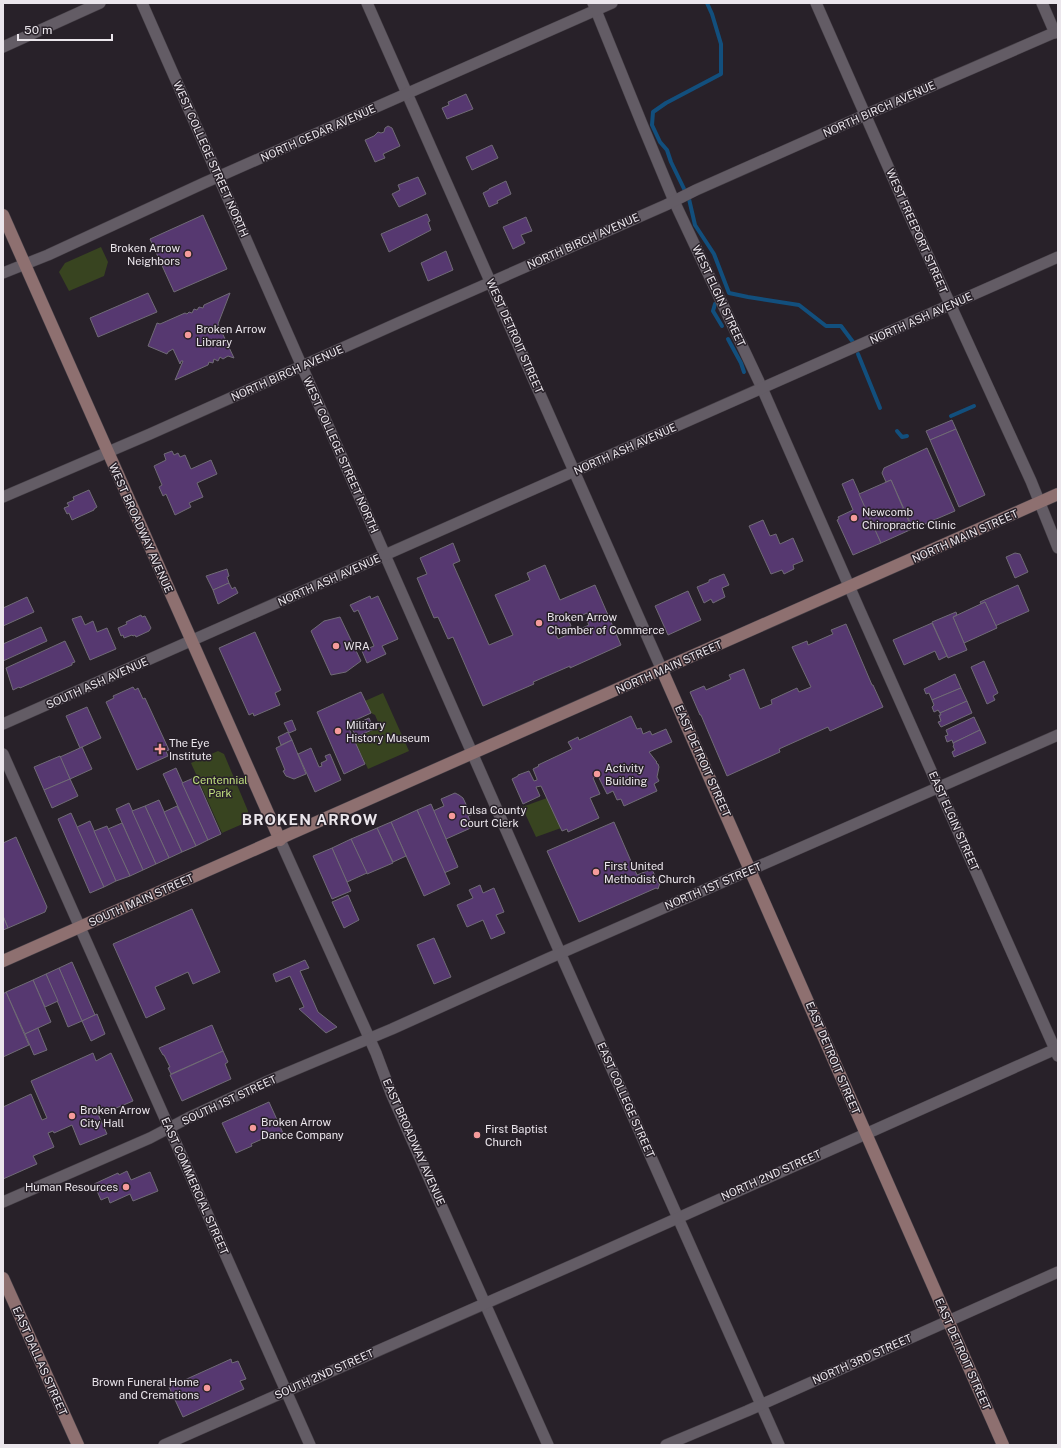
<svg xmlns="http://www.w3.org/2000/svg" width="1061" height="1448" viewBox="0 0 1061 1448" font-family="'Public Sans',sans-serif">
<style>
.green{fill:#384420}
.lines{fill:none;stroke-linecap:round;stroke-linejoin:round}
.stream{stroke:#124f7d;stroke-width:4}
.building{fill:#563870;stroke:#706b76;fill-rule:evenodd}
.street-casing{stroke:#453f46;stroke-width:12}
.secondary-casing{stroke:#453f46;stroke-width:13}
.street{stroke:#635c65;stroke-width:11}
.secondary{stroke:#8e7070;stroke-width:12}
.poi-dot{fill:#f59b9b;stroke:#282129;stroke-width:1.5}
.labels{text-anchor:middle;stroke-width:3;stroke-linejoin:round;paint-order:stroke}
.street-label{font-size:11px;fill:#ebe6ec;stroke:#282129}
.poi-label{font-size:11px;fill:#ebe6ec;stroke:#282129;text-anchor:start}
.park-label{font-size:11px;fill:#c0df7f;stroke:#282129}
.district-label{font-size:15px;font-weight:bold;letter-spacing:1px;fill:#ebe6ec;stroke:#282129}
</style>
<rect width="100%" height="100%" fill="#282129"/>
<!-- green -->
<g class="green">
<path d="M101 247 108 262 104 276 69 291 59 272 65 263Z"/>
<path d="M383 693 409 751 368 769 354 739 380 727 375 715 371 713 365 701Z"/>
<path d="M218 751 224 754 248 811 247 822 222 833 191 763Z"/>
<path d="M547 798 561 828 536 837 522 807Z"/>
</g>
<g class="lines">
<!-- stream -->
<g class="stream">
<path d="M707 3 712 14 721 44V74L666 103 653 112 652 125 660 142 667 150 671 162 689 199 695 225 714 254 729 293 748 297 799 305 826 326H841L853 342"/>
<path d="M715 304 713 311 722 326"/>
<path d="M728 339 741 363 744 372"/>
<path d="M858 354 880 408"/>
<path d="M951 416 974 406"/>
<path d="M897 431 902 437 907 436"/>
</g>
</g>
<!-- building -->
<g class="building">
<path d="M466 94 473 109 447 119 442 108 449 105 448 102Z"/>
<path d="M388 126 392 128 400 146 383 154 385 158 375 162 365 140 374 136 378 132 381 133 384 132 385 128Z"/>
<path d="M492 145 498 158 472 170 466 157Z"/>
<path d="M418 177 426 194 399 207 392 194 400 190 398 185Z"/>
<path d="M506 181 511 194 497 201 498 203 489 207 483 193 489 190V189Z"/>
<path d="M427 214 430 221 428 222 431 230 389 252 381 234Z"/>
<path d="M203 215 227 269 174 292 150 239Z"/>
<path d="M526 217 532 231 521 235 525 243 513 249 503 227Z"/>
<path d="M446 251 453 270 428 281 421 263Z"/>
<path d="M148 293 157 312 98 337 90 318Z"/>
<path d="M230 293 218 324 234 358 228 356 223 359 220 357 218 361 214 359 213 363 209 362 208 365 175 380 183 361H181L180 364 173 349 168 352 167 354 148 346 157 323 160 324 185 313 187 314 189 312 192 313 194 309 197 310 199 307 203 308 204 305Z"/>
<path d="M952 420 956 429 930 440 926 431Z"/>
<path d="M956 429 985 495 959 507 930 440Z"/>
<path d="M927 448 955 511 913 529 891 480 886 482 882 473 884 468Z"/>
<path d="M172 451 174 455 178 453 180 457 185 455 191 469 211 460 217 474 197 483 203 497 189 503 191 507 175 515 166 494 163 496 159 487 162 485 154 466 166 460 164 454Z"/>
<path d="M853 479 881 543 853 555 837 520 839 519 838 517 853 510 842 484Z"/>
<path d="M891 480 912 529 881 543 859 494Z"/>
<path d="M89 490 97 507 94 509V510L72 520 69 513 67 514 64 508 69 506 67 503 74 500 73 497Z"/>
<path d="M763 520 770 536 776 534 780 544 793 538 803 561 793 565 794 569 784 574 782 570 771 574 749 526Z"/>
<path d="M453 543 460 561 453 564 489 645 513 635 495 595 530 580 527 573 545 565 560 600 595 585 621 645 570 668V666L533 682 534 684 483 706 453 637 448 639 438 617 434 618 417 578 427 574 420 558ZM587 613 589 618 586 619 589 625 558 639 555 633 571 626 569 621Z"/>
<path d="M1015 553 1020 554 1028 572 1015 578 1006 557Z"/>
<path d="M227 569 229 576 227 577 229 583 213 590 206 576Z"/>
<path d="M724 574 729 585 722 588 725 597 713 603 711 599 704 603 697 587 709 582V580Z"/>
<path d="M229 583 232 589 235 587 238 593 218 604 213 590Z"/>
<path d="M1018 585 1029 611 995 626 985 602 981 604 980 602Z"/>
<path d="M688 591 701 620 668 635 655 606Z"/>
<path d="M370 596 371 599 378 596 398 639 382 646 386 654 367 663 362 651 374 646 358 610 354 612 350 605Z"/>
<path d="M27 597 34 612 3 626V608Z"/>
<path d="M985 602 997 628 964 643 953 617Z"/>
<path d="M956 612 957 615 953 617 967 650 948 658 932 622Z"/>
<path d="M141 615 142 617 145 616 151 628 149 631 136 637 135 635 133 636 132 635 124 638 123 635 121 636 118 628 127 624 126 622Z"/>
<path d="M81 616 85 625 93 621 97 632 107 628 116 649 90 660 72 619Z"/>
<path d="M340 617 361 661 346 672 331 675 311 631 324 621Z"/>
<path d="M932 623 947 656 939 660 935 651 904 665 893 640Z"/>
<path d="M846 624 872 685H873L883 707 830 731 828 727 779 749 780 752 727 776 701 715H700L690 692 704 686 706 690 731 679 729 675 744 669 760 709 772 704 771 700 797 688 799 692 811 687 792 647 807 641 808 645 833 634 831 630Z"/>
<path d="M41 627 47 641 3 661V644Z"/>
<path d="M255 632 281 690 275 693 280 705 254 716 253 713 249 715 219 648Z"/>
<path d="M65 641 75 662 72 663V665L20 688 19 687 13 690 6 668Z"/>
<path d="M984 661 998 693 993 696 995 700 987 704 971 667Z"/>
<path d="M955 674 961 688 932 700 929 693 926 694 924 689Z"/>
<path d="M133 687 135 690 138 688 143 699 145 698 169 750 166 751 168 756 137 770 106 702 114 698 113 696Z"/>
<path d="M961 688 967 701 940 713 938 710 934 712 932 707 934 705 932 700Z"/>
<path d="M361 692 371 713 347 724 365 764 344 774 317 712Z"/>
<path d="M967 701 972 713 941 727 938 722 941 721 939 715H941L940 713Z"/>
<path d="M87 707 101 738 80 748 66 716Z"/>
<path d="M631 716 637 729 641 728 643 734 650 731 652 735 666 729 672 742 649 752 656 761 657 762 656 763 658 764 659 767 657 777 659 781 654 784 657 791 624 806 621 799 617 800 613 791 607 794 598 776 593 778 600 794 590 798 599 818 568 832 567 829 562 831 541 786 536 787 540 796 523 804 512 779 518 776V775L529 771 534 781 537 780V779L533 769 539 766 538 765 572 749 568 742 578 737 579 740Z"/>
<path d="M974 717 980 730 953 743 952 740 947 742 945 736 948 735 946 730Z"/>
<path d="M369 718 374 729 356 737 351 726Z"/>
<path d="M292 720 296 730 289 733 284 723Z"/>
<path d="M980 730 986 743 954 757 952 752 955 750 953 746 954 745 953 743Z"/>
<path d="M288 732 292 740 281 745 278 737Z"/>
<path d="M292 740 306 774 294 779 286 776 283 771 285 770 276 748Z"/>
<path d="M82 747 92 769 70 779 60 757Z"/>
<path d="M311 748 319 767 322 766 321 763 327 760 325 756 330 754 341 780 315 792 298 754Z"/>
<path d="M60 756 70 779 44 790 34 767Z"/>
<path d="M176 768 208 840 196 846 163 774Z"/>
<path d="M196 777 221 834 208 840 182 783Z"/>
<path d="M70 779 78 796 52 808 44 790Z"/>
<path d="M455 793 459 795 463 798 471 815 468 816 473 827 446 839 433 811 444 806 441 799Z"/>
<path d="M159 800 182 852 169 858 145 806Z"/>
<path d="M129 803 156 864 143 870 116 809Z"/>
<path d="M431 804 458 867 444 873 417 810Z"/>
<path d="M145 806 169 858 156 864 132 811Z"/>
<path d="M177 806 196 846 182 852 164 812Z"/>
<path d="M417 810 450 884 424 896 391 822Z"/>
<path d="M71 813 104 887 90 893 58 819Z"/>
<path d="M90 821 116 881 104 887 77 827Z"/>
<path d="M391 822 406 856 393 862 377 828Z"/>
<path d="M614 822 637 875 652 869 658 883H660L658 889 656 888 579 922 547 851Z"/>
<path d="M122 823 143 870 130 876 108 829Z"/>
<path d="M107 826 130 876 116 881 94 831Z"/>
<path d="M377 828 393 863 367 874 351 839Z"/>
<path d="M16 837 47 907 45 912 8 928 3 916V843Z"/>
<path d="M351 839 367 873 347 882 332 848Z"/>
<path d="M332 848 351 891 332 899 313 856Z"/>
<path d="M480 885 483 893 494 888 504 912 496 915 505 933 491 939 483 920 467 927 457 905 473 898 469 890Z"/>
<path d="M348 895 359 920 344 928 332 902Z"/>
<path d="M192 909 220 972 193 984 188 972 155 987 165 1009 146 1018 113 944Z"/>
<path d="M3 916 8 928 3 930Z"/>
<path d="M434 938 451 977 434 984 417 945Z"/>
<path d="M305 960 309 968 300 971 318 1012 337 1027 326 1033 299 1009 304 1007 290 976 276 982 273 974Z"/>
<path d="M72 962 95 1015 82 1021 59 968Z"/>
<path d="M59 968 82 1021 68 1027 46 974Z"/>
<path d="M46 974 58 1001 45 1007 33 980Z"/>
<path d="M33 980 51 1022 25 1034 6 992Z"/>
<path d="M6 992 29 1045 3 1057V994Z"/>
<path d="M97 1014 105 1034 91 1041 82 1021Z"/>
<path d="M212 1025 223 1051 171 1074 168 1068 170 1067 164 1055H163L159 1048Z"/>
<path d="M38 1028 47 1050 34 1055 25 1034Z"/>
<path d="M223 1051 228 1062 225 1064 231 1079 182 1101 170 1075Z"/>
<path d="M93 1053 96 1061 111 1053 133 1101 114 1109 113 1107 98 1114 107 1134 80 1145 72 1125 54 1133 53 1131 48 1133 54 1147 33 1156 37 1164 3 1179V1107L31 1094 42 1120 47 1118 31 1081Z"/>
<path d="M269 1102 283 1133 270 1139 269 1136 251 1144 252 1146 236 1153 222 1123Z"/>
<path d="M127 1171 131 1180 150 1172 158 1191 133 1201 130 1194 110 1203 108 1197 101 1200 94 1184 118 1173 119 1175Z"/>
<path d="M231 1359 232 1363 238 1361 246 1379 240 1381 244 1389 183 1417 169 1387Z"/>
</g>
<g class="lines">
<defs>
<g id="street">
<path d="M142 3 554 939 779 1445"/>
<path d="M367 3 662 670"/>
<path d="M593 3 642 124 674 201 762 388 860 611 1058 1056"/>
<path d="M816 3 908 212 1031 481 1058 548"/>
<path d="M1042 3 1055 33"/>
<path d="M3 47 100 3"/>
<path d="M3 273 48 255 204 183 612 3"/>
<path d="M3 497 150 434 398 323 666 205 696 190 865 115 1058 31"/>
<path d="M3 724 1058 257"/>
<path d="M3 754 310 1445"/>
<path d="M280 840 376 1053 391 1093 548 1445"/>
<path d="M3 1202 150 1138 188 1118 268 1081 392 1029 547 959 1058 735"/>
<path d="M164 1445 584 1260 1058 1048"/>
<path d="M666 1445 747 1411 1058 1272"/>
</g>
<g id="secondary">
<path d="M3 215 280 840"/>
<path d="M662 670C777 928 888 1187 1003 1445"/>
<path d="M3 961 1058 494"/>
<path d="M3 1278 78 1445"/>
</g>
</defs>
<!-- street casing -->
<use href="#street" class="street-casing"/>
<!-- secondary casing -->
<use href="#secondary" class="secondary-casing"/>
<!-- street -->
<use href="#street" class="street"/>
<!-- secondary -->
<use href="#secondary" class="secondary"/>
</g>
<!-- markers -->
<g class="poi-dot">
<circle cx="188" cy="254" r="4"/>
<circle cx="188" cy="335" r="4"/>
<circle cx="854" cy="518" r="4"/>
<circle cx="539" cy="623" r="4"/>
<circle cx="336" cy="646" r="4"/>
<circle cx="338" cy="731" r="4"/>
<path d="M158 743h4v4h4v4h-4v4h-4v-4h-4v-4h4z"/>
<circle cx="597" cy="774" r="4"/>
<circle cx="452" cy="816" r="4"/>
<circle cx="596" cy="872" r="4"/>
<circle cx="72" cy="1116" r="4"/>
<circle cx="253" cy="1128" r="4"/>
<circle cx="477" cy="1135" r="4"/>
<circle cx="126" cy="1187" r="4"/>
<circle cx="207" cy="1388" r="4"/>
</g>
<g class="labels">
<!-- street labels -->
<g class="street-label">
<text transform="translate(879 109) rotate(-24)" y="4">NORTH BIRCH AVENUE</text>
<text transform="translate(318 133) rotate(-24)" y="4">NORTH CEDAR AVENUE</text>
<text transform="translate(211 159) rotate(66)" y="4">WEST COLLEGE STREET NORTH</text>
<text transform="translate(917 231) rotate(66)" y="4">WEST FREEPORT STREET</text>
<text transform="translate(583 241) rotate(-24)" y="4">NORTH BIRCH AVENUE</text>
<text transform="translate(719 296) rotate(65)" y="4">WEST ELGIN STREET</text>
<text transform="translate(921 318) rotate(-24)" y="4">NORTH ASH AVENUE</text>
<text transform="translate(515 336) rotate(66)" y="4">WEST DETROIT STREET</text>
<text transform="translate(287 373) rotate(-24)" y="4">NORTH BIRCH AVENUE</text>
<text transform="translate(625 449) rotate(-24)" y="4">NORTH ASH AVENUE</text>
<text transform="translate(341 455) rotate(66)" y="4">WEST COLLEGE STREET NORTH</text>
<text transform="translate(141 528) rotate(66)" y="4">WEST BROADWAY AVENUE</text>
<text transform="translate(965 536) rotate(-24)" y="4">NORTH MAIN STREET</text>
<text transform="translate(329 580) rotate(-24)" y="4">NORTH ASH AVENUE</text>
<text transform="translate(669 667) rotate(-24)" y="4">NORTH MAIN STREET</text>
<text transform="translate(97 683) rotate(-24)" y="4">SOUTH ASH AVENUE</text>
<text transform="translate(703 761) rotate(66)" y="4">EAST DETROIT STREET</text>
<text transform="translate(954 821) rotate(66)" y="4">EAST ELGIN STREET</text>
<text transform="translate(713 886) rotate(-23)" y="4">NORTH 1ST STREET</text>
<text transform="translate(141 900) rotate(-24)" y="4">SOUTH MAIN STREET</text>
<text transform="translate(833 1058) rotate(67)" y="4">EAST DETROIT STREET</text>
<text transform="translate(229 1100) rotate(-25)" y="4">SOUTH 1ST STREET</text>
<text transform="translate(626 1100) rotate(66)" y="4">EAST COLLEGE STREET</text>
<text transform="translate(414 1142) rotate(66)" y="4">EAST BROADWAY AVENUE</text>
<text transform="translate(771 1175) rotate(-24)" y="4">NORTH 2ND STREET</text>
<text transform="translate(195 1186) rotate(66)" y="4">EAST COMMERCIAL STREET</text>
<text transform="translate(963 1354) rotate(66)" y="4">EAST DETROIT STREET</text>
<text transform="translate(862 1359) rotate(-24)" y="4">NORTH 3RD STREET</text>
<text transform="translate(40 1361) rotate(66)" y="4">EAST DALLAS STREET</text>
<text transform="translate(324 1374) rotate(-24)" y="4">SOUTH 2ND STREET</text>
</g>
<!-- poi labels -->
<g class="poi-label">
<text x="180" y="252" text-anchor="end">Broken Arrow<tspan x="180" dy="13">Neighbors</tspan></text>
<text x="196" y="333">Broken Arrow<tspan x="196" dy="13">Library</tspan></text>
<text x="862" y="516">Newcomb<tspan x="862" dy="13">Chiropractic Clinic</tspan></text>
<text x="547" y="621">Broken Arrow<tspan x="547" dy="13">Chamber of Commerce</tspan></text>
<text x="344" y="650">WRA</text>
<text x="346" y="729">Military<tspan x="346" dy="13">History Museum</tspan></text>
<text x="169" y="747">The Eye<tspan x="169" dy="13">Institute</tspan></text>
<text x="605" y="772">Activity<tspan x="605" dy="13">Building</tspan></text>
<text x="460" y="814">Tulsa County<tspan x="460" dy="13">Court Clerk</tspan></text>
<text x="604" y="870">First United<tspan x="604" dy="13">Methodist Church</tspan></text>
<text x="80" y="1114">Broken Arrow<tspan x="80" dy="13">City Hall</tspan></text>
<text x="261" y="1126">Broken Arrow<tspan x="261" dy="13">Dance Company</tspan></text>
<text x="485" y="1133">First Baptist<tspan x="485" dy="13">Church</tspan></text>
<text x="118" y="1191" text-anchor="end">Human Resources</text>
<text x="199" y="1386" text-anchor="end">Brown Funeral Home<tspan x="199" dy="13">and Cremations</tspan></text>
</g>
<!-- park labels -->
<g class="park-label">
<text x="220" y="784">Centennial<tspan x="220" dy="13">Park</tspan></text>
</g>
<!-- district labels -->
<g class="district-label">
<text x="310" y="825">BROKEN ARROW</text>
</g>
</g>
<!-- border -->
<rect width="1061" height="1448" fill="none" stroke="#ebe6ec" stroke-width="8"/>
<!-- scale -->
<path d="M18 34v6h94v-6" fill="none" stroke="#ebe6ec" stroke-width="2"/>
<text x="24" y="34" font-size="12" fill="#ebe6ec" stroke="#282129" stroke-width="3" paint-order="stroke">50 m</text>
</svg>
